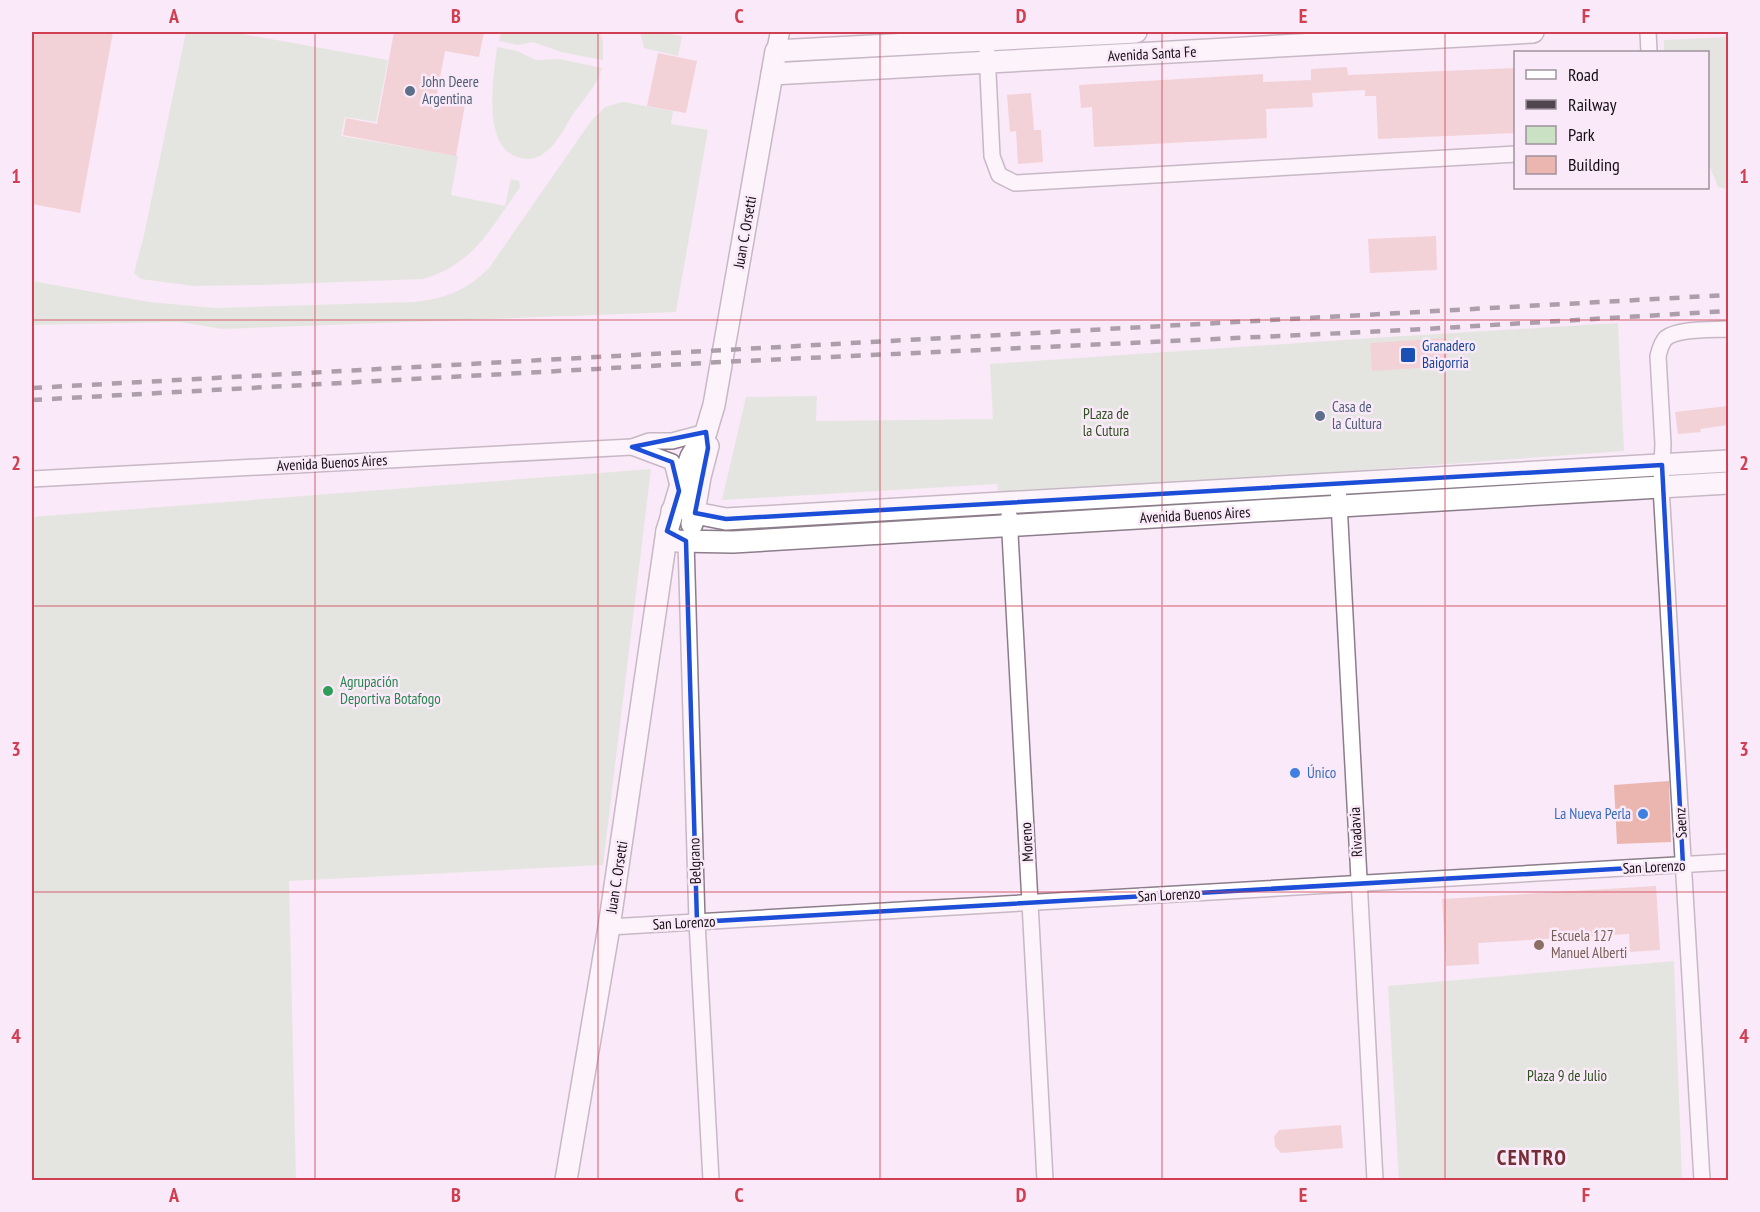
<svg xmlns="http://www.w3.org/2000/svg" width="1760" height="1212" viewBox="0 0 1760 1212" font-family="'PT Sans Narrow',sans-serif">
<style>
.green{fill:#cbe1c3}
.building{fill:#ebb6af}
.lines{fill:none;stroke-linecap:round;stroke-linejoin:round}
.minor-casing{stroke:#8c7d8b;stroke-width:18}
.tertiary-casing{stroke:#8c7d8b;stroke-width:21}
.secondary-casing{stroke:#8c7d8b;stroke-width:24}
.minor{stroke:#fff;stroke-width:15}
.tertiary{stroke:#fff;stroke-width:18}
.secondary{stroke:#fff;stroke-width:21}
.rail{stroke:#4f464e;stroke-width:4.5;stroke-dasharray:10 10;stroke-linecap:butt}
.marked{fill:none;stroke:#1d4ed8;stroke-width:4.5;stroke-linejoin:round}
.grid{fill:none;stroke:#cf3f51;stroke-width:1.5;stroke-opacity:0.55}
.service-dot{fill:#5c6f8a;stroke:#fae9f8;stroke-width:2}
.transit-dot{fill:#1a4fb4;stroke:#fae9f8;stroke-width:2}
.leisure-dot{fill:#2e9e5b;stroke:#fae9f8;stroke-width:2}
.shop-dot{fill:#3f7fe0;stroke:#fae9f8;stroke-width:2}
.education-dot{fill:#8d6e63;stroke:#fae9f8;stroke-width:2}
.labels{text-anchor:middle;stroke-width:5;stroke-linejoin:round;paint-order:stroke}
.street-label{font-size:15px;fill:#150f14;stroke:#fae9f8}
.service-label{font-size:15px;fill:#4e5e75;stroke:#fae9f8;text-anchor:start}
.transit-label{font-size:15px;fill:#164399;stroke:#fae9f8;text-anchor:start}
.park-label{font-size:15px;fill:#2c521d;stroke:#fae9f8}
.leisure-label{font-size:15px;fill:#27864d;stroke:#fae9f8;text-anchor:start}
.shop-label{font-size:15px;fill:#366cbe;stroke:#fae9f8;text-anchor:start}
.education-label{font-size:15px;fill:#785e54;stroke:#fae9f8;text-anchor:start}
.district-label{font-size:21px;font-weight:bold;letter-spacing:1.5px;fill:#762e34;stroke:#fae9f8}
.neatline{fill:none;stroke:#cf3f51;stroke-width:2}
.grid-label{font-size:20px;text-anchor:middle;font-weight:bold;fill:#cf3f51}
</style>
<rect width="100%" height="100%" fill="#fae9f8"/>
<!-- green -->
<g class="green">
<path d="M186 32H231L388 60 376 122 345 117 341 136 458 156 451 195 505 206 511 179 519 181 520 187C492 227 473 265 423 279L261 285 194 286 141 279 134 273 144 235Z"/>
<path d="M501 32H600L603 42V60L561 52 533 42 518 45 499 41Z"/>
<path d="M640 32H656L682 36 678 56 644 48Z"/>
<path d="M1728 37V189L1718 187 1708 162V52H1664V40Z"/>
<path d="M497 47 517 51 536 60 560 59 602 68C598 84 583 100 573 114 565 127 556 146 543 154 535 160 525 160 517 157 481 145 494 74 497 47Z"/>
<path d="M623 102 673 111 671 124 708 130 676 312 222 329 180 322 32 325V281L149 302 215 308 414 302C445 299 467 290 489 268L591 121 605 107Z"/>
<path d="M1618 323 1624 451 999 497 997 484 722 500 746 397 817 396 816 421 993 419 990 364 1372 338Z"/>
<path d="M651 469 603 865 289 881 296 1180H32V517Z"/>
<path d="M1640 474 1642 477 1641 480 1364 495V492Z"/>
<path d="M1314 493 1316 496 1315 499 1038 514V511Z"/>
<path d="M991 513 990 516 714 533 715 528Z"/>
<path d="M1674 961 1682 1180H1399L1388 986Z"/>
</g>
<!-- building -->
<g class="building">
<path d="M32 32H113L80 213 32 204Z"/>
<path d="M394 32H484L479 57 445 51 437 94 466 99 456 156 343 135 346 118 377 124Z"/>
<path d="M658 53 697 61 686 113 647 106Z"/>
<path d="M1347 67 1348 75 1515 68V133L1378 139 1376 96H1365V90L1312 93 1313 107 1266 109 1267 138 1094 147 1092 107 1081 108 1079 85 1263 74V82L1311 80V69Z"/>
<path d="M1031 93 1034 130H1041L1043 162 1018 164 1016 131 1010 132 1007 95Z"/>
<path d="M1436 236 1437 270 1370 273 1368 239Z"/>
<path d="M1446 338 1448 366 1372 371 1370 343Z"/>
<path d="M1728 406V425L1700 429 1701 432 1678 434 1675 412Z"/>
<path d="M1669 781 1671 842 1617 844 1614 785Z"/>
<path d="M1656 886 1660 950 1630 952 1629 934 1478 943 1479 964 1446 966 1442 899Z"/>
<path d="M1341 1125 1343 1148 1281 1153 1275 1146 1274 1137 1279 1130Z"/>
</g>
<g class="lines">
<defs>
<g id="minor">
<path d="M1648 32 1649 52"/>
<path d="M987 52 992 156 999 175 1015 183 1516 154"/>
<path d="M632 447 672 462 679 490"/>
<path d="M32 479 632 447 649 441H672L706 432"/>
<path d="M1338 484 1375 1180"/>
<path d="M1009 515 1045 1180"/>
<path d="M686 541 697 922 711 1180"/>
<path d="M609 927 1728 862"/>
<path d="M1702 1180 1661 487 1663 444 1658 356C1660 349 1661 343 1666 338 1678 328 1713 330 1728 329"/>
</g>
<path id="tertiary" d="M776 51 780 32"/>
<g id="secondary">
<path d="M772 74 1533 32"/>
<path d="M672 511 681 507 695 513 726 519 1728 461"/>
<path d="M692 524 700 477 708 446"/>
<path d="M667 531 670 537 677 541 733 542 1728 483"/>
<path d="M566 1180 609 927 667 531 679 491 691 457 706 432 714 405 776 51 1136 32"/>
</g>
</defs>
<!-- minor casing -->
<use href="#minor" class="minor-casing"/>
<!-- tertiary casing -->
<use href="#tertiary" class="tertiary-casing"/>
<!-- secondary casing -->
<use href="#secondary" class="secondary-casing"/>
<!-- minor -->
<use href="#minor" class="minor"/>
<!-- tertiary -->
<use href="#tertiary" class="tertiary"/>
<!-- secondary -->
<use href="#secondary" class="secondary"/>
<!-- rail -->
<g class="rail">
<path d="M32 388 1728 295"/>
<path d="M32 400 722 362 1408 330 1728 311"/>
</g>
</g>
<!-- marked area -->
<path d="M0 0H1760V1212H0ZM706 432 708 448 695 513 726 519 1662 465 1683 865 697 922 686 541 667 531 679 491 672 462 632 447Z" fill="#fae9f8" fill-opacity=".55" fill-rule="evenodd"/>
<path class="marked" d="M706 432 708 448 695 513 726 519 1662 465 1683 865 697 922 686 541 667 531 679 491 672 462 632 447Z"/>
<!-- grid -->
<path class="grid" d="M315 32V1180M598 32V1180M880 32V1180M1162 32V1180M1445 32V1180M32 320H1728M32 606H1728M32 892H1728"/>
<!-- markers -->
<g class="service-dot">
<circle cx="410" cy="91" r="6"/>
<circle cx="1320" cy="416" r="6"/>
</g>
<rect class="transit-dot" x="1400" y="347" width="16" height="16" rx="3"/>
<circle class="leisure-dot" cx="328" cy="691" r="6"/>
<g class="shop-dot">
<circle cx="1295" cy="773" r="6"/>
<circle cx="1643" cy="814" r="6"/>
</g>
<circle class="education-dot" cx="1539" cy="945" r="6"/>
<g class="labels">
<!-- street labels -->
<g class="street-label">
<text transform="translate(1152 54) rotate(-3)" y="5">Avenida Santa Fe</text>
<text transform="translate(745 232) rotate(-80)" y="5">Juan C. Orsetti</text>
<text transform="translate(332 463) rotate(-3)" y="5">Avenida Buenos Aires</text>
<text transform="translate(1195 515) rotate(-3)" y="5">Avenida Buenos Aires</text>
<text transform="translate(1681 823) rotate(-93)" y="5">Saenz</text>
<text transform="translate(1356 832) rotate(-93)" y="5">Rivadavia</text>
<text transform="translate(1027 842) rotate(-93)" y="5">Moreno</text>
<text transform="translate(695 861) rotate(-92)" y="5">Belgrano</text>
<text transform="translate(1654 867) rotate(-3)" y="5">San Lorenzo</text>
<text transform="translate(617 877) rotate(-81)" y="5">Juan C. Orsetti</text>
<text transform="translate(1169 895) rotate(-3)" y="5">San Lorenzo</text>
<text transform="translate(684 923) rotate(-3)" y="5">San Lorenzo</text>
</g>
<!-- service labels -->
<g class="service-label">
<text x="422" y="87">John Deere<tspan x="422" dy="17">Argentina</tspan></text>
<text x="1332" y="412">Casa de<tspan x="1332" dy="17">la Cultura</tspan></text>
</g>
<!-- transit labels -->
<g class="transit-label">
<text x="1422" y="351">Granadero<tspan x="1422" dy="17">Baigorria</tspan></text>
</g>
<!-- park labels -->
<g class="park-label">
<text x="1106" y="419">PLaza de<tspan x="1106" dy="17">la Cutura</tspan></text>
<text x="1567" y="1081">Plaza 9 de Julio</text>
</g>
<!-- leisure labels -->
<g class="leisure-label">
<text x="340" y="687">Agrupación<tspan x="340" dy="17">Deportiva Botafogo</tspan></text>
</g>
<!-- shop labels -->
<g class="shop-label">
<text x="1307" y="778">Único</text>
<text x="1631" y="819" text-anchor="end">La Nueva Perla</text>
</g>
<!-- education labels -->
<g class="education-label">
<text x="1551" y="941">Escuela 127<tspan x="1551" dy="17">Manuel Alberti</tspan></text>
</g>
<!-- district labels -->
<g class="district-label">
<text x="1532" y="1165">CENTRO</text>
</g>
</g>
<!-- border -->
<rect width="1760" height="1212" fill="none" stroke="#fae9f8" stroke-width="66"/>
<!-- legend -->
<rect x="1514" y="51" width="195" height="138" fill="#fae9f8" stroke="#9e929d" stroke-width="1.5"/>
<rect x="1526" y="70" width="30" height="9" fill="#ffffff" stroke="#9e929d" stroke-width="1.5"/>
<text x="1568" y="81" font-size="18" fill="#150f14">Road</text>
<rect x="1526" y="100" width="30" height="9" fill="#4f464e" stroke="#9e929d" stroke-width="1.5"/>
<text x="1568" y="111" font-size="18" fill="#150f14">Railway</text>
<rect x="1526" y="126" width="30" height="18" fill="#cbe1c3" stroke="#9e929d" stroke-width="1.5"/>
<text x="1568" y="141" font-size="18" fill="#150f14">Park</text>
<rect x="1526" y="156" width="30" height="18" fill="#ebb6af" stroke="#9e929d" stroke-width="1.5"/>
<text x="1568" y="171" font-size="18" fill="#150f14">Building</text>
<rect x="33" y="33" width="1694" height="1146" class="neatline"/>
<g class="grid-label">
<text x="174" y="23">A</text>
<text x="456" y="23">B</text>
<text x="739" y="23">C</text>
<text x="1021" y="23">D</text>
<text x="1303" y="23">E</text>
<text x="1586" y="23">F</text>
<text x="16" y="183">1</text>
<text x="1744" y="183">1</text>
<text x="16" y="470">2</text>
<text x="1744" y="470">2</text>
<text x="16" y="756">3</text>
<text x="1744" y="756">3</text>
<text x="16" y="1043">4</text>
<text x="1744" y="1043">4</text>
<text x="174" y="1202">A</text>
<text x="456" y="1202">B</text>
<text x="739" y="1202">C</text>
<text x="1021" y="1202">D</text>
<text x="1303" y="1202">E</text>
<text x="1586" y="1202">F</text>
</g>
</svg>
